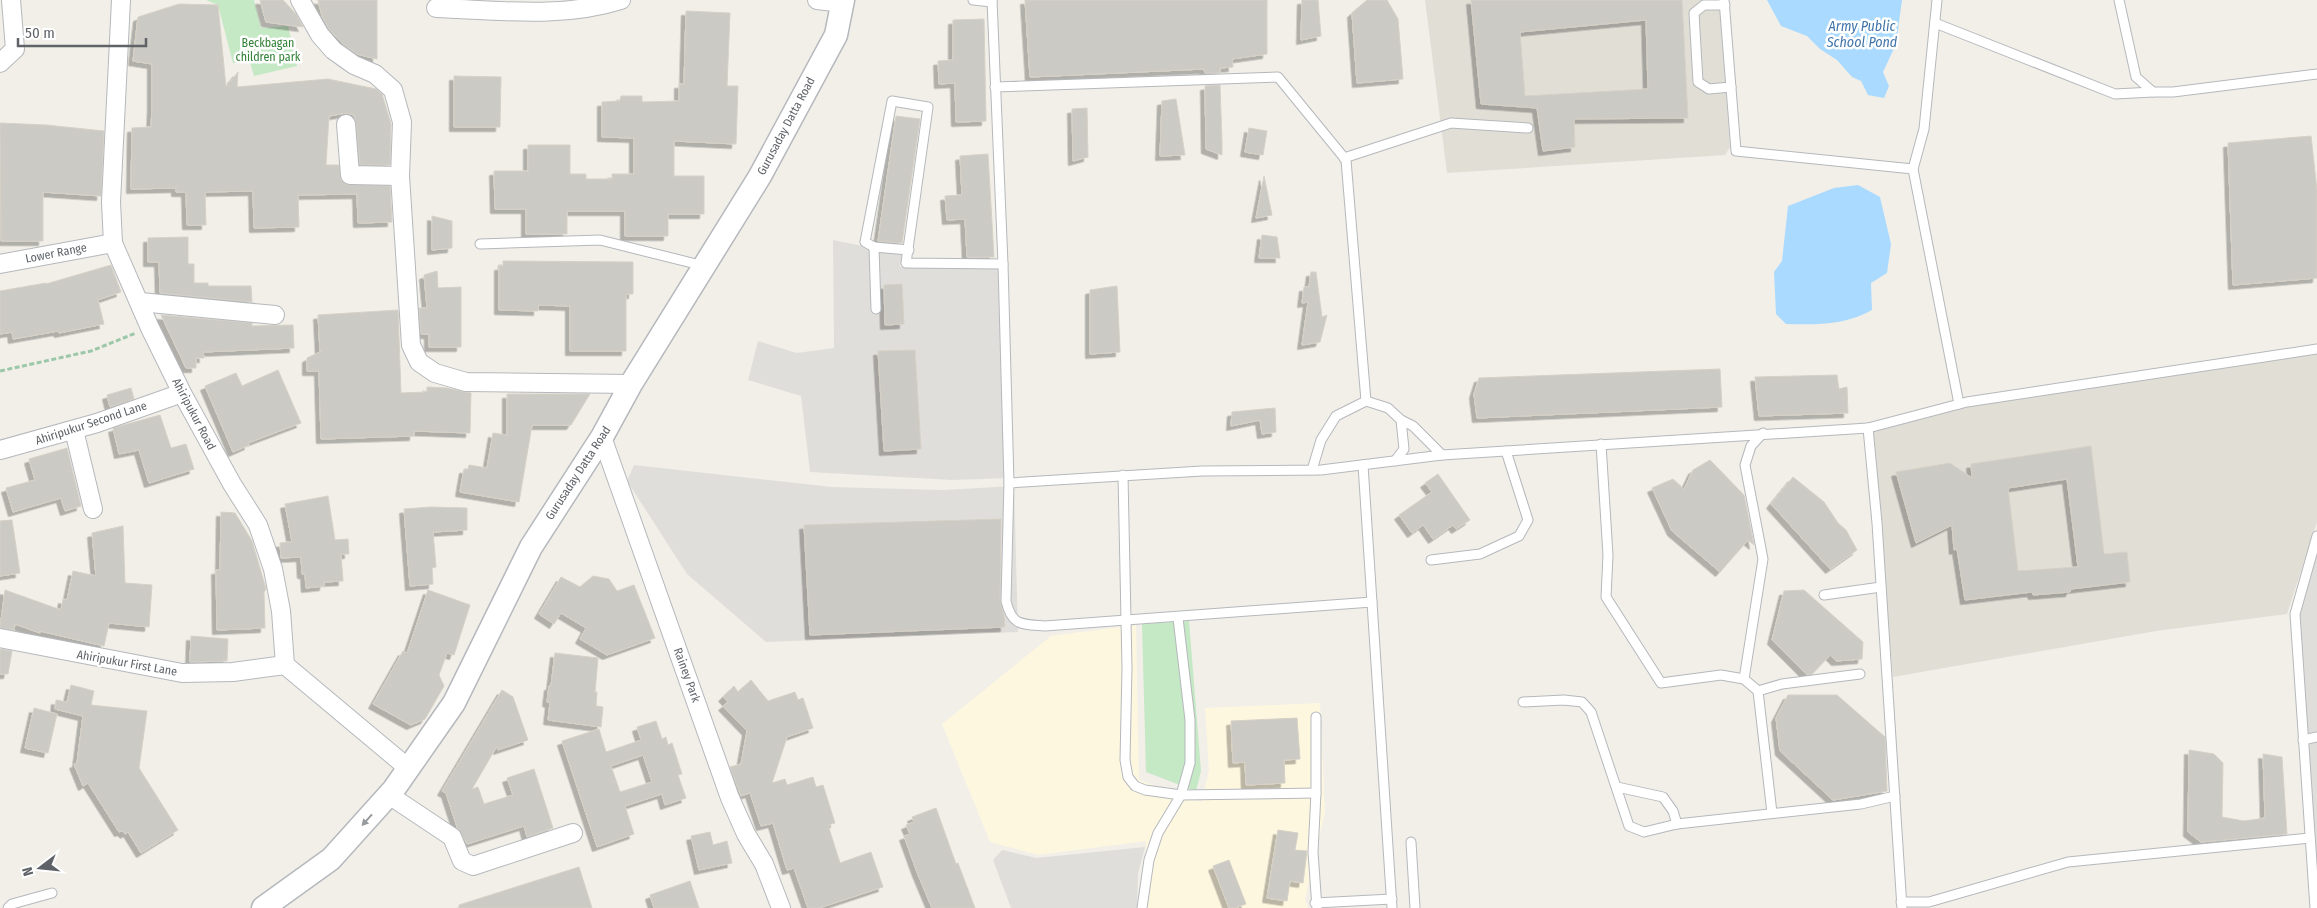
<svg xmlns="http://www.w3.org/2000/svg" width="2317" height="908" viewBox="0 0 2317 908" font-family="'Fira Sans Condensed',sans-serif">
<style>
.commercial{fill:#fef7e0}
.industrial{fill:#e0deda}
.education{fill:#e1ded6}
.green{fill:#c5e8c5}
.water{fill:#aadaff}
.building{fill:#cccac5;stroke:#d6d1c6;fill-rule:evenodd;filter:url(#shadow)}
.lines{fill:none;stroke-linecap:round;stroke-linejoin:round}
.service-casing{stroke:#b5b8bc;stroke-width:11}
.minor-casing{stroke:#b5b8bc;stroke-width:20}
.tertiary-casing{stroke:#b5b8bc;stroke-width:25}
.path{stroke:#9cc7a9;stroke-width:3;stroke-dasharray:5 2.5;stroke-linecap:butt}
.service{stroke:#fff;stroke-width:9}
.minor{stroke:#fff;stroke-width:18}
.tertiary{stroke:#fff;stroke-width:22}
.oneway{fill:#979a9d}
.labels{text-anchor:middle;stroke-width:5;stroke-linejoin:round;paint-order:stroke}
.park-label{font-size:12px;fill:#348238;stroke:#fff}
.street-label{font-size:12px;fill:#5f6368;stroke:#fff}
.water-label{font-size:14px;font-style:italic;fill:#4174aa;stroke:#fff}
</style>
<defs>
<filter id="shadow"><feDropShadow dx="-4.5" dy="4.5" stdDeviation="0" flood-color="#0004"/></filter>
</defs>
<rect width="100%" height="100%" fill="#f1efe8"/>
<!-- commercial -->
<path class="commercial" d="M1136 625 1139 780 1201 802 1209 771 1205 708 1320 703 1325 812 1305 899 1308 908H1144L1146 841 1038 855 990 842 942 724 1051 636Z"/>
<!-- industrial -->
<g class="industrial">
<path d="M833 240 902 254 900 267 998 268 1011 478 952 480 810 472 801 396 748 380 758 341 797 353 834 348Z"/>
<path d="M634 465 832 487 943 490 1014 486 1018 632 766 642 687 574 627 481Z"/>
<path d="M2317 549V882L2299 614Z"/>
<path d="M1145 847 1138 874 1137 908H1011L993 860 1002 850 1036 858Z"/>
</g>
<!-- education -->
<g class="education">
<path d="M1425 0H1719L1730 147 1725 155 1447 173Z"/>
<path d="M2317 354V522L2287 614 2156 631 1893 677 1872 431 1960 407Z"/>
</g>
<!-- green -->
<g class="green">
<path d="M206 0H254L261 28 288 26 297 66 254 76 250 62 233 63 218 5Z"/>
<path d="M1189 621 1201 771 1196 791 1146 772 1142 624Z"/>
</g>
<!-- water -->
<g class="water">
<path d="M1767 0H1902L1896 44 1883 72 1889 86 1884 98 1868 95 1861 81 1852 77 1837 60 1820 49 1807 36 1781 26Z"/>
<path d="M1858 185 1880 197 1891 244 1887 273 1871 283 1872 310C1846 325 1816 325 1786 324L1776 314 1774 272 1782 261 1788 206 1834 188Z"/>
</g>
<!-- building -->
<g class="building">
<path d="M260 0H283L296 14 303 27 266 22Z"/>
<path d="M318 0H377V59L357 54 344 45 329 29 322 16Z"/>
<path d="M1025 0H1267V54L1232 59 1233 67 1220 68V73H1205L1204 69 1030 77Z"/>
<path d="M1302 0H1318L1321 36 1301 40Z"/>
<path d="M1367 0H1387L1398 19 1403 79 1357 83 1352 13Z"/>
<path d="M1471 0H1682L1688 118 1574 119 1575 147 1543 151 1537 108 1481 104ZM1646 20 1648 89 1525 96 1520 32Z"/>
<path d="M179 4 218 5 226 87 238 72 237 87 328 79 376 89 382 94 391 124 390 165H360L356 123 354 115 346 113 329 116 326 165H339L341 180 345 184 390 186 392 222 358 223 357 194 298 195 299 227 254 228 253 191 205 192 206 225H187L186 192H176V188L131 189 132 128 151 127 152 108V64L133 61 138 17Z"/>
<path d="M686 11 730 13 727 86H738L736 144 674 141V176H704V214H668V236H625V211H567V234H526V209H495L494 171H528V145H570V174H586V179H612V174H634V138L602 137V102L620 101 621 96H642V102L679 101V84H684Z"/>
<path d="M984 19 986 121 956 122 955 83 939 84 938 61 953 60V20Z"/>
<path d="M454 76 501 77 500 127H454Z"/>
<path d="M1220 85 1222 141V155L1206 149 1205 86Z"/>
<path d="M1176 99 1185 155 1160 156 1162 101Z"/>
<path d="M1087 108 1088 157 1073 161 1072 109Z"/>
<path d="M896 116 920 119 902 243 878 241Z"/>
<path d="M0 123 46 125 104 131 101 196 43 192V241H1Z"/>
<path d="M1249 128 1267 131 1263 155 1245 152Z"/>
<path d="M2311 136 2317 190V278L2233 285 2228 143Z"/>
<path d="M988 154 994 257H967L965 219 947 220 945 196 962 195 960 156Z"/>
<path d="M1264 176 1272 215 1256 218Z"/>
<path d="M432 216 452 221V248L432 250Z"/>
<path d="M1262 235 1277 237 1280 258H1259Z"/>
<path d="M188 237V264H194V283H208V286H251L252 302 160 293 159 262H148V238Z"/>
<path d="M503 261 633 262V294H626V351H570V306L538 305V311L499 310V266H503Z"/>
<path d="M111 265 121 292 98 300 104 324 59 333 58 331 13 339 12 332 0 334V291L46 283V284Z"/>
<path d="M437 271 438 288 461 287V347H429V334H421L419 308H427L424 275Z"/>
<path d="M1311 272H1316L1322 317 1327 315 1320 342 1302 345 1308 302 1302 303 1304 287H1309Z"/>
<path d="M902 284 904 324 885 325 884 285Z"/>
<path d="M1117 286 1120 352 1090 354V290Z"/>
<path d="M398 310 401 393 427 392V387L447 388 471 393 470 433 414 431V436L321 439 319 371H307V358L322 351H320L318 315Z"/>
<path d="M161 315 252 323V326L293 325 294 348 203 352 204 358H196V368H186Z"/>
<path d="M915 350 921 449 884 451 878 351Z"/>
<path d="M1720 369 1722 407 1477 418 1474 394 1479 378Z"/>
<path d="M278 370 301 423 248 443 249 445 233 452 205 386 236 373 242 386Z"/>
<path d="M1837 375 1839 389 1847 387 1848 413 1759 416 1755 377Z"/>
<path d="M131 388 134 399 110 407 107 395Z"/>
<path d="M507 394H590L571 425H532L519 502 460 492 464 469H468L469 465 487 468 493 433 507 435Z"/>
<path d="M1275 408 1276 432 1262 434 1260 420 1231 426 1232 412Z"/>
<path d="M160 415 171 448 186 444 194 469 149 483 139 450 119 454 113 428Z"/>
<path d="M2091 446 2104 554 2127 552 2130 582 2071 589 2070 592 2033 595 2032 592 1965 600 1957 549 1954 550 1952 525 1916 543 1896 472 1950 463 1972 478 1971 464ZM2067 479 2078 567 2018 571 2008 488Z"/>
<path d="M67 448 81 506 65 511 61 498 13 512 6 488 35 480 29 459Z"/>
<path d="M1710 460 1744 495 1754 545 1748 540 1720 572 1672 531 1652 488 1673 479 1684 489 1693 470Z"/>
<path d="M1438 474 1470 520 1456 529 1453 525 1433 539 1423 525 1412 533 1399 515 1432 492 1425 483Z"/>
<path d="M1793 477 1824 502 1838 523 1846 530 1857 550 1830 569 1771 504Z"/>
<path d="M328 496 335 540 348 539 349 554H341L343 581 324 582V586L306 588 305 574H302L301 557 281 558 280 543 292 542 285 504Z"/>
<path d="M431 507 467 508V530L433 532 436 567 432 568 433 584 410 586 404 509Z"/>
<path d="M221 512 235 513 252 541 266 589 264 592 265 628 217 630 216 570H220Z"/>
<path d="M1001 519 1000 601 1004 615 1005 627 810 635 804 525Z"/>
<path d="M12 520 20 573 0 576V521Z"/>
<path d="M123 526 125 583 152 585 149 627 109 623 104 646 40 631V633L15 624 14 630 0 628 5 590 61 610 63 599 67 600 73 571 96 576 92 533Z"/>
<path d="M593 576 609 579 617 591 634 585 655 638 607 655 580 639 586 628 561 613 554 624 539 614 561 577 580 587Z"/>
<path d="M428 590 470 605 454 655 447 653 439 675 444 686 425 719 411 725 373 704 403 651 407 653Z"/>
<path d="M1804 590 1863 642 1862 659 1836 661 1830 655 1812 674 1807 675 1772 640 1784 591Z"/>
<path d="M191 636 228 639 227 661 190 662Z"/>
<path d="M0 649 12 651 8 674H0Z"/>
<path d="M555 653 598 658 595 692H597L596 706 603 707 601 727 548 720 550 703 547 702 549 686H551Z"/>
<path d="M751 680 768 701 795 692 798 700 803 698 813 728 787 737 772 783 785 779 787 785 813 777 816 787 823 785 835 823 828 825 840 863 871 852 883 887 819 908H808L794 868 787 870 773 823 761 826 750 793 741 796 730 767 741 764 747 731 723 706 728 702 723 697 734 686 738 692Z"/>
<path d="M71 685 94 691 91 705 147 711 139 768 178 830 141 853 128 832 125 834 122 831 119 832 88 783 83 786 74 764 77 763 83 716 55 709 56 700 67 702Z"/>
<path d="M502 690 513 697 528 740 498 750 497 746 472 789 478 787 484 804 513 795 507 778 534 769 553 828 527 837 524 826 467 844 457 827 446 793 442 791Z"/>
<path d="M1788 695H1837L1885 737 1887 791 1833 800 1780 751 1776 718Z"/>
<path d="M34 708 57 714 48 753 25 748Z"/>
<path d="M1297 718 1300 759 1284 760 1285 783 1246 785 1245 762 1233 763 1231 721Z"/>
<path d="M656 721 662 739 666 737 668 745 672 743 682 774 678 775 686 798 665 805 662 794 625 806 634 834 597 847 562 741 599 729 606 752 641 740 637 727ZM643 755 652 782 620 792 611 766Z"/>
<path d="M2189 750 2214 754 2223 763 2222 817 2244 821 2265 818 2263 754 2282 757 2287 834 2201 842 2188 832Z"/>
<path d="M936 808 956 864 958 863 975 908H932L917 872 904 836 910 834 906 825 914 822 912 817Z"/>
<path d="M1278 830 1298 833 1295 850 1307 851 1303 883 1290 881 1287 901 1267 898Z"/>
<path d="M710 832 713 845 727 841 732 863 699 870 691 836Z"/>
<path d="M1229 860 1246 904 1235 908H1229L1213 866Z"/>
<path d="M579 867 592 908H459V905Z"/>
<path d="M690 881 699 908H654L650 895Z"/>
</g>
<g class="lines">
<defs>
<g id="service">
<path d="M973 0 992 2"/>
<path d="M992 0 1003 264 1009 483 1006 601C1012 626 1021 624 1045 626L1372 602"/>
<path d="M1724 0 1736 151 1913 169"/>
<path d="M1937 0 1924 129 1913 169 1959 404"/>
<path d="M2119 0 2136 77 2153 92H2173L2317 74"/>
<path d="M1725 5H1704L1694 13 1698 82 1709 89 1731 87"/>
<path d="M1935 23 2115 94 2153 92"/>
<path d="M995 87 1278 77 1346 160 1366 401 1336 416 1321 440 1312 470"/>
<path d="M1344 158 1451 123 1528 128"/>
<path d="M480 244 600 240 704 266"/>
<path d="M874 247 865 242 892 101 928 107 906 263 1003 264"/>
<path d="M876 309 874 247 909 250"/>
<path d="M1366 401 1388 408 1401 420 1404 449 1395 461"/>
<path d="M1401 420 1413 426 1442 455"/>
<path d="M1868 428 1877 523 1902 908"/>
<path d="M1601 444 1608 555 1606 597 1661 683 1721 675 1744 679 1758 691"/>
<path d="M1363 465 1392 908"/>
<path d="M1123 475 1127 668 1125 760 1128 777 1135 786 1145 790 1181 795 1316 793"/>
<path d="M1009 483 1202 471 1321 470 1442 455 1868 428 1967 402 2317 349"/>
<path d="M1431 560 1480 554 1519 536 1528 520 1506 451"/>
<path d="M1824 595 1881 587"/>
<path d="M1744 679 1763 559 1745 465 1751 446 1763 433"/>
<path d="M1523 702 1564 700 1582 702 1591 712 1629 826 1644 832 1677 824 1861 804 1895 796"/>
<path d="M1316 717V793L1313 852 1317 908"/>
<path d="M2303 740 2317 737"/>
<path d="M1617 787 1663 797 1673 811 1677 824"/>
<path d="M1772 813 1758 691 1782 684 1860 674"/>
<path d="M1411 842 1415 908"/>
<path d="M1901 902H1929L2068 862 2310 838"/>
<path d="M1315 903 1392 899"/>
<path d="M8 908 12 904 52 893"/>
<path d="M1142 908 1149 860 1158 833 1181 795 1190 763V720L1178 618"/>
<path d="M2315 908 2295 614 2317 536"/>
</g>
<g id="minor">
<path d="M121 0 111 202 113 243 150 328 182 393 232 484 258 525 273 569 281 611 285 665 408 768"/>
<path d="M300 0 320 35 333 50 354 65 375 74 393 90 402 122 400 176 411 345 419 362 435 373 466 382 631 384"/>
<path d="M817 0 843 3"/>
<path d="M436 8C498 10 561 19 621 0"/>
<path d="M0 63 15 49 11 0"/>
<path d="M346 124 350 175 400 176"/>
<path d="M0 264 113 243"/>
<path d="M140 302 275 315"/>
<path d="M74 430 93 509"/>
<path d="M602 437 730 798 746 834 764 864 781 908"/>
<path d="M0 450 97 423 182 393"/>
<path d="M0 638 182 673 233 672 285 665"/>
<path d="M389 795 452 837 462 861 473 866 573 833"/>
</g>
<path id="tertiary" d="M263 908 331 859 394 789 454 703 531 547 602 437 631 384 760 176 836 35 843 0"/>
</defs>
<!-- service casing -->
<use href="#service" class="service-casing"/>
<!-- minor casing -->
<use href="#minor" class="minor-casing"/>
<!-- tertiary casing -->
<use href="#tertiary" class="tertiary-casing"/>
<!-- path -->
<path class="path" d="M0 371 91 351 136 333"/>
<!-- service -->
<use href="#service" class="service"/>
<!-- minor -->
<use href="#minor" class="minor"/>
<!-- tertiary -->
<use href="#tertiary" class="tertiary"/>
</g>
<!-- one-way arrows -->
<defs><path id="oneway-solid" d="M-6-.8H1V-3.2L6.5 0L1 3.2V.8H-6Z" transform="scale(1.25)"/></defs>
<use class="oneway" href="#oneway-solid" transform="translate(367 820) rotate(132)"/>
<g class="labels">
<!-- park labels -->
<g class="park-label">
<text x="268" y="47">Beckbagan<tspan x="268" dy="14">children park</tspan></text>
</g>
<!-- street labels -->
<g class="street-label">
<text transform="translate(786 126) rotate(-62)" y="4">Gurusaday Datta Road</text>
<text transform="translate(56 253) rotate(-11)" y="4">Lower Range</text>
<text transform="translate(194 414) rotate(62)" y="4">Ahiripukur Road</text>
<text transform="translate(91 423) rotate(-18)" y="4">Ahiripukur Second Lane</text>
<text transform="translate(578 473) rotate(-57)" y="4">Gurusaday Datta Road</text>
<text transform="translate(127 663) rotate(10)" y="4">Ahiripukur First Lane</text>
<text transform="translate(687 675) rotate(70)" y="4">Rainey Park</text>
</g>
<!-- water labels -->
<g class="water-label">
<text x="1862" y="31">Army Public<tspan x="1862" dy="16">School Pond</tspan></text>
</g>
</g>
<!-- north arrow -->
<g transform="translate(40 868) rotate(254)" stroke="#ffffff" stroke-width="4" paint-order="stroke">
<path d="M0-4L9 19L0 12L-9 19Z" fill="#5f6368"/>
<text y="-8" font-size="14" font-weight="bold" text-anchor="middle" fill="#5f6368">N</text>
</g>
<!-- scale -->
<path d="M18 38v8h128v-8" fill="none" stroke="#5f6368" stroke-width="2.5"/>
<text x="25" y="38" font-size="15" fill="#5f6368" stroke="#ffffff" stroke-width="4" paint-order="stroke">50 m</text>
</svg>
